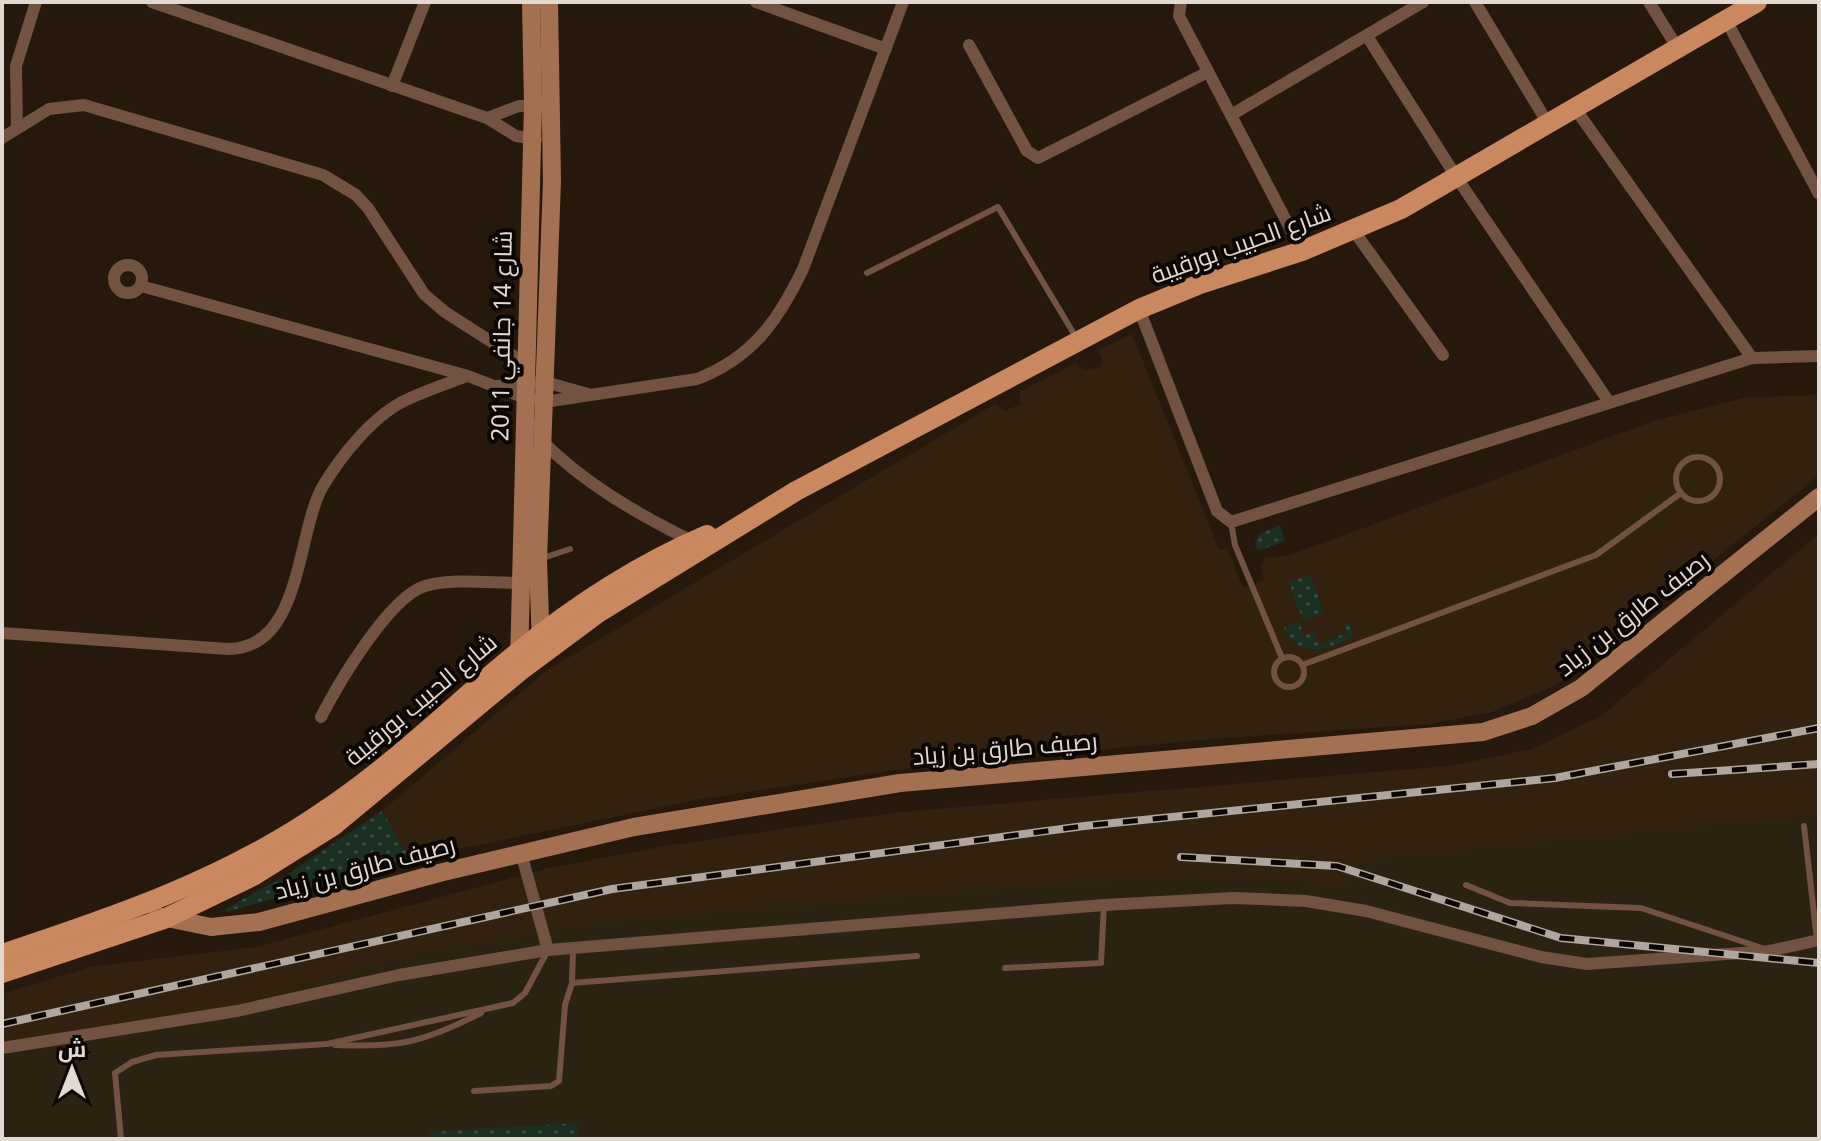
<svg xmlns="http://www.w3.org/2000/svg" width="1821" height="1141" viewBox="0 0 1821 1141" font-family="'Noto Sans',Cairo,sans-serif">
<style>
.built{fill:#32210f}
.industrial{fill:#2b2212}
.grass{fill:url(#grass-dots)}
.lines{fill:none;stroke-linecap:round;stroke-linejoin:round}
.lane{stroke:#725240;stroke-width:6}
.street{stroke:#725240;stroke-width:12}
.secondary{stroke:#a37152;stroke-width:18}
.primary{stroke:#ca8860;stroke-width:20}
.rail-casing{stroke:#b0a69d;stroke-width:8}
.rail{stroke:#0b0603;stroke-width:5;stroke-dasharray:15;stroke-linecap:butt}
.labels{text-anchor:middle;stroke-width:8;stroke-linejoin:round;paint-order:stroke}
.street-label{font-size:24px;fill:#e2d9d1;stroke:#0b0603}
</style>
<defs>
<pattern id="grass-dots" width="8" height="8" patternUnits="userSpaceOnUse" patternTransform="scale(2)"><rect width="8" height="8" fill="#1b2f22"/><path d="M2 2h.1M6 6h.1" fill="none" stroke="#3c4d41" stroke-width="1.8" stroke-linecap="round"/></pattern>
</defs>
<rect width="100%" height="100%" fill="#26190c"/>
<!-- built -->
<g class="built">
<path d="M1132 334 1219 550 1227 548 1243 588 1264 580 1261 567 1265 558 1290 555 1654 421 1743 398 1819 395V475L1583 665 1554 686 1492 712 1430 724 1222 738 1014 758 1006 748 992 750 990 760 895 770 701 799 410 859 382 811 546 671 995 404 1005 411 1021 404 1020 392 1075 363 1084 370 1101 367 1103 362 1098 350Z"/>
<path d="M1819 534V816L1351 863 1354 890 1269 879 418 954 207 1014 2 1044V994L90 967 256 947 549 868 666 846 900 812 1450 766 1532 749 1601 716Z"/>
</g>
<!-- industrial -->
<path class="industrial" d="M1819 816V1139H2V1044L207 1014 418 954 589 924 1083 882 1197 877 1269 879 1353 890 1351 863Z"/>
<!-- grass -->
<g class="grass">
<path d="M1280 525 1285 541 1258 551 1255 542 1259 534Z"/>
<path d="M1310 574 1324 612 1303 620 1289 583Z"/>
<path d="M1299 622 1304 636 1314 632 1319 645 1347 632 1343 622 1350 624 1354 635C1332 652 1296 658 1284 628Z"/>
<path d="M382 811 410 859 227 912 225 909 286 875Z"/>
<path d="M576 1123 578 1139H430V1132Z"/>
</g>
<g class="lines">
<!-- lane -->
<g class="lane">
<path d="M867 273 998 207 1077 339"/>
<circle cx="1698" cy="479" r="22"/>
<path d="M1231 522 1235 545 1282 658"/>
<path d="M543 558 570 549"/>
<circle cx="1289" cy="672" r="15"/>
<path d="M1302 665 1596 555 1681 493"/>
<path d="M1804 826 1817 940"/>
<path d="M1466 885 1510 903 1641 908 1762 948"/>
<path d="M1005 968 1101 963 1104 905"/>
<path d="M572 983 917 956"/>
<path d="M335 1045C399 1048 424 1042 481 1013"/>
<path d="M474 1091 551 1086 559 1081 565 1005 572 983 573 949"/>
<path d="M121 1139 115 1073 132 1062 156 1055 327 1044 513 1003 525 993 547 952"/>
</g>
<!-- street -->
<g class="street">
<path d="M152 2 487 118 516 136 536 139"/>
<path d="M756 2 886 49"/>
<path d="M1181 2 1179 16 1302 251"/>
<path d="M1475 2 1547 122"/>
<path d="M1649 2 1677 47"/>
<path d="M1726 20 1819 194"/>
<path d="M1367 36 1457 178 1609 402"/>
<path d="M969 45 1027 151 1038 158 1208 72"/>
<path d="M392 86 425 2"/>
<path d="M1574 107 1752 358"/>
<path d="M1231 115 1423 2"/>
<path d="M487 118 519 106 537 105"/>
<path d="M17 128 16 66 36 2"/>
<path d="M2 138 49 109 84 105 323 175 356 195 368 208 424 294 445 312 526 364"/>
<path d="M1354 231 1443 355"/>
<circle cx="128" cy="279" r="14"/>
<path d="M141 286 468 376 525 398 544 402 697 379C752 358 778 321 803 269L903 2"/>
<path d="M1139 309 1217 511 1231 522 1752 358 1819 356"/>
<path d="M497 386 545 382 588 394"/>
<path d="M540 439C583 483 639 515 694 542"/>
<path d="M2 633 228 649C303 649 296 532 323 486 341 456 372 417 404 401 424 391 446 384 467 376"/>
<path d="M321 717C338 684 389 597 425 586 453 578 489 583 519 583"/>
<path d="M521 853 548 950"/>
<path d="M2 1048 237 1011 399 975 548 950 1104 905 1233 898 1306 901 1366 911 1541 957 1587 964 1769 951 1819 940"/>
</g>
<!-- secondary -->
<g class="secondary">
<path d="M541 648 538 560 552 181 549 2"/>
<path d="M519 663 533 105 531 2"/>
<path d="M157 916 211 927 259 922 439 873 634 827 900 783 1483 732 1532 716 1581 688 1819 497"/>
</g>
<!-- primary -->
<g class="primary">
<path d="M2 954C114 917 223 880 321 813 385 771 441 717 499 668 561 615 632 567 707 535"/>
<path d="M2 973 164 919 253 876 333 826 520 671 598 613 796 491 1139 309 1200 284 1302 251 1401 209 1757 2"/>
</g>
<defs>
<g id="rail">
<path d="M1672 774 1819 764"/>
<path d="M1181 857 1337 866 1561 938 1819 963"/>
<path d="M2 1024 612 889 1084 826 1555 778 1819 728"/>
</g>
</defs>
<!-- rail casing -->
<use href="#rail" class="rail-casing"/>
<!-- rail -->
<use href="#rail" class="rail"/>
</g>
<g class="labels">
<!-- street labels -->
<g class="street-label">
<text transform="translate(1241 244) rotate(-20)" y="8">شارع الحبيب بورقيبة</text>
<text transform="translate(502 336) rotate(-89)" y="8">شارع 14 جانفي 2011</text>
<text transform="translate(1633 614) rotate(-38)" y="8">رصيف طارق بن زياد</text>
<text transform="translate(421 700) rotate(-40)" y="8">شارع الحبيب بورقيبة</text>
<text transform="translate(1005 749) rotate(-5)" y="8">رصيف طارق بن زياد</text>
<text transform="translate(365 868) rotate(-15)" y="8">رصيف طارق بن زياد</text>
</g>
</g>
<!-- border -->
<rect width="1821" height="1141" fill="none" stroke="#e2d9d1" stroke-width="8"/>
<!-- north arrow -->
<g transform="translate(72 1069)" stroke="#0b0603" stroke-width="6" paint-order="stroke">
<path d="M0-6L14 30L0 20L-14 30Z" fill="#e2d9d1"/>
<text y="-12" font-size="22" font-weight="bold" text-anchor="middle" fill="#e2d9d1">ش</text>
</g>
</svg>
